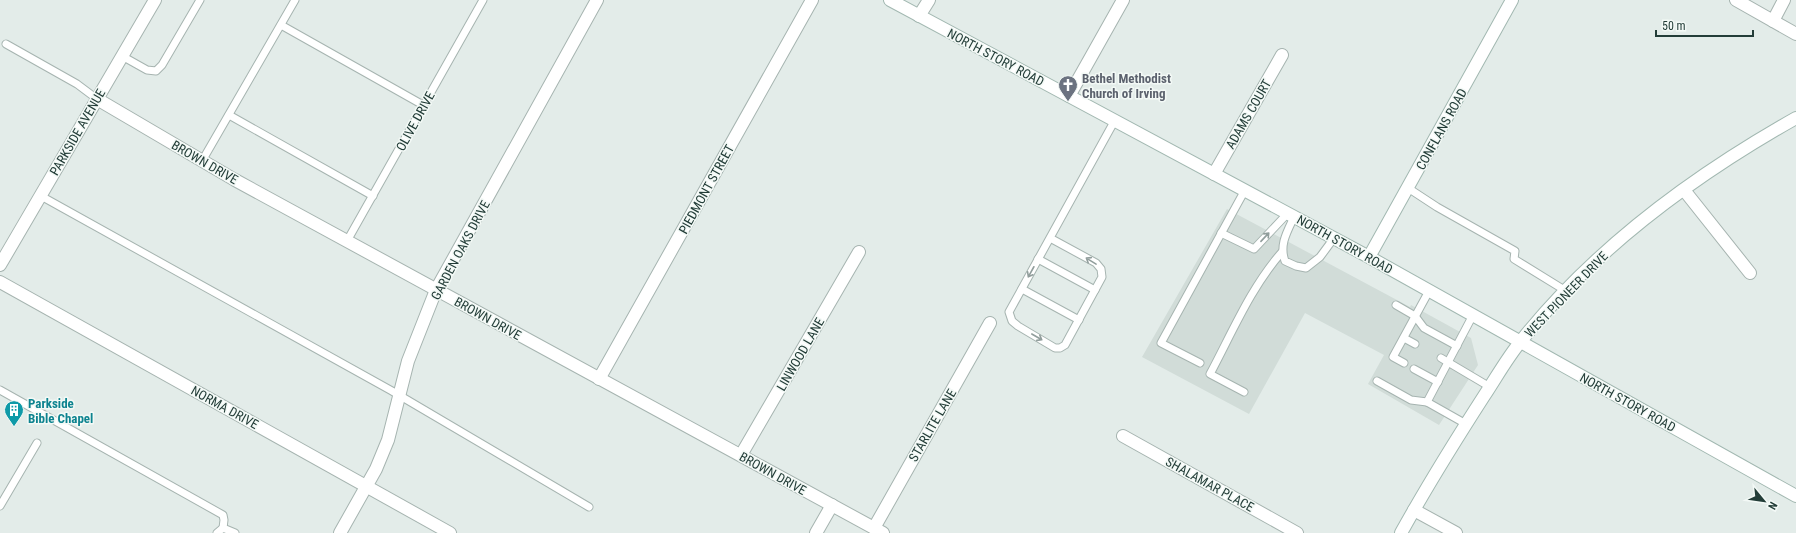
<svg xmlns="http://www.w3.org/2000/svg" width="1796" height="533" viewBox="0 0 1796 533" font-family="'Roboto Condensed',sans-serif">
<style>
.built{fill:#d1dcd8}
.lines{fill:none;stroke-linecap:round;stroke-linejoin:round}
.lane-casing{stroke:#a6b4b0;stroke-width:9}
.street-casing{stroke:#a6b4b0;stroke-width:14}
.secondary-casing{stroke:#a2b8b1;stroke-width:14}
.lane{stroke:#fff;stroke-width:7}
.street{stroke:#fff;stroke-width:12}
.secondary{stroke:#fff;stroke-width:12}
.oneway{stroke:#919e9c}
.labels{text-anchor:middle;stroke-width:3;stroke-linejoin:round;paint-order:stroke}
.street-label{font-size:13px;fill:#233d38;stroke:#f3f9f6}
.worship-label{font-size:13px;font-weight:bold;fill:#5b616d;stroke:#f3f9f6;text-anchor:start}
.culture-label{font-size:13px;font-weight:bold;fill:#0d838f;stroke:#f3f9f6;text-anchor:start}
</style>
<rect width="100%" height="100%" fill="#e3ece9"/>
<!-- built -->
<path class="built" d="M1227 209 1410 307 1411 305 1471 338 1478 365 1439 425 1368 384 1384 355 1305 313 1249 414 1142 357Z"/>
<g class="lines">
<defs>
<g id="lane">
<path d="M281 25 423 105"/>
<path d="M6 44 77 84 97 99"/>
<path d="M122 56 147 70 156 71 162 65 200 0"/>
<path d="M229 115 373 196"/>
<path d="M202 161 295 0"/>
<path d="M1408 188 1437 207 1515 251 1514 259 1566 291"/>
<path d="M41 196 392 391 589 507"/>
<path d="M1294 217C1287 232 1279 245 1285 261L1296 266 1306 268 1320 257 1334 238"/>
<path d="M1221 233 1254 249 1288 213"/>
<path d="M1050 238 1096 263 1101 269 1102 277 1065 345 1060 348H1055L1018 326 1012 321 1009 312 1115 120"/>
<path d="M347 241 483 0"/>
<path d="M1038 259 1095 290"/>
<path d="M1022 289 1079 320"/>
<path d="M1396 305 1415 316 1424 328 1457 346"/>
<path d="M1404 338 1415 344"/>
<path d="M1441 358 1490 387"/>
<path d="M1200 363 1161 343 1245 190"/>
<path d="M1404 363 1393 357 1429 291"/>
<path d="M1414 369 1438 382"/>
<path d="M1377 381 1411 400 1427 402"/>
<path d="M0 390 223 515 224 520 223 528"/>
<path d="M1244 392 1210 374C1232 333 1251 287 1282 252"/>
<path d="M1466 424 1427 402 1473 315"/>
<path d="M0 506 37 443"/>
<path d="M217 533 223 528 235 533"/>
</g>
<g id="street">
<path d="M1736 0 1796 34"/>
<path d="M919 16 929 0"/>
<path d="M1773 21 1784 0"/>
<path d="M1069 96 1123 0"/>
<path d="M97 99 235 180 883 533"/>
<path d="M1214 174 1282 55"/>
<path d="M1684 190 1750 273"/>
<path d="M0 265 155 0"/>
<path d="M0 282 450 533"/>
<path d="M599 379 812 0"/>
<path d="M1123 436 1297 533"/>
<path d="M741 455 859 252"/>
<path d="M1414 510 1456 533"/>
<path d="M874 528 990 323"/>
<path d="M340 533 376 469 388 440 408 361 436 290 597 0"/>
<path d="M816 533 832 505"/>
</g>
<g id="secondary">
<path d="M890 0 1369 257 1796 496"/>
<path d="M1369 257 1512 0"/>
<path d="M1401 533C1427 486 1455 441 1484 396 1496 378 1507 358 1521 341 1595 248 1693 176 1796 118"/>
</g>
</defs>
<!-- lane casing -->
<use href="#lane" class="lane-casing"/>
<!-- street casing -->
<use href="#street" class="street-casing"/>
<!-- secondary casing -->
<use href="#secondary" class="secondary-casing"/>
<!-- lane -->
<use href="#lane" class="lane"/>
<!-- street -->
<use href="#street" class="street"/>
<!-- secondary -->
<use href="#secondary" class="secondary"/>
</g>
<!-- one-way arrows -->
<defs><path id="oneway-shaft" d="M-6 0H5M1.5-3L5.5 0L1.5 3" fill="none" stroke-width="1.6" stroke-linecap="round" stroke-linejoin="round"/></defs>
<g class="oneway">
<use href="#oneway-shaft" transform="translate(1265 237) rotate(-47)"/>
<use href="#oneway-shaft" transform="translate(1091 261) rotate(-148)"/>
<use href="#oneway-shaft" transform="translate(1031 272) rotate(119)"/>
<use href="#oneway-shaft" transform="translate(1037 337) rotate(30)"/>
</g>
<!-- icons -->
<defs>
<symbol id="church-pin" viewBox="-11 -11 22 30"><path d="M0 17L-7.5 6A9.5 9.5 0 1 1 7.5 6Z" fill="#6b7280" stroke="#f3f9f6"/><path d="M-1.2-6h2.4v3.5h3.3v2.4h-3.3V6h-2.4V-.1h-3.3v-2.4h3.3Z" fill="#fff"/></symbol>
<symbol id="building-pin" viewBox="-11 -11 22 30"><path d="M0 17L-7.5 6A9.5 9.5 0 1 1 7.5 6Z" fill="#0f9aa8" stroke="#f3f9f6"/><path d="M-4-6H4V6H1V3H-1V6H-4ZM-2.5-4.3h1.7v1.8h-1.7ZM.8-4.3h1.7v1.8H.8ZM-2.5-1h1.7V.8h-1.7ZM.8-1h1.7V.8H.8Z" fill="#fff"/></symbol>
</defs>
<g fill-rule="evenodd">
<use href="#church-pin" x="1057" y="74" width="22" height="30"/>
<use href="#building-pin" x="3" y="399" width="22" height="30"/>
</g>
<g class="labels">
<!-- street labels -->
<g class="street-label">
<text transform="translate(996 57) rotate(28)" y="5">NORTH STORY ROAD</text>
<text transform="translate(1248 114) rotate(-60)" y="5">ADAMS COURT</text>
<text transform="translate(415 121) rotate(-61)" y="5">OLIVE DRIVE</text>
<text transform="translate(1441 129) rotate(-61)" y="5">CONFLANS ROAD</text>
<text transform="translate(77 132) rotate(-60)" y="5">PARKSIDE AVENUE</text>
<text transform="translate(205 162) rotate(30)" y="5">BROWN DRIVE</text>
<text transform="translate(706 189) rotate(-61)" y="5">PIEDMONT STREET</text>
<text transform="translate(1345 244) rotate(29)" y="5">NORTH STORY ROAD</text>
<text transform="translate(460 250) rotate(-62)" y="5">GARDEN OAKS DRIVE</text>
<text transform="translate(1566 294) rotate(-46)" y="5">WEST PIONEER DRIVE</text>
<text transform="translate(488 318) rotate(29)" y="5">BROWN DRIVE</text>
<text transform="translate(800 354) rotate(-60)" y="5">LINWOOD LANE</text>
<text transform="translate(1628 402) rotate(29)" y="5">NORTH STORY ROAD</text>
<text transform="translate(225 407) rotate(29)" y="5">NORMA DRIVE</text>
<text transform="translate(932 425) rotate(-60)" y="5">STARLITE LANE</text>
<text transform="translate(773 473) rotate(29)" y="5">BROWN DRIVE</text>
<text transform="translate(1210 484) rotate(29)" y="5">SHALAMAR PLACE</text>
</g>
<!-- worship labels -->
<g class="worship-label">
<text x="1082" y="83">Bethel Methodist<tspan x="1082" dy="15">Church of Irving</tspan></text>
</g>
<!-- culture labels -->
<g class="culture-label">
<text x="28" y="408">Parkside<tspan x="28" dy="15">Bible Chapel</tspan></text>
</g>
</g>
<!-- north arrow -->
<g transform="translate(1764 501) rotate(119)" stroke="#f3f9f6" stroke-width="3" paint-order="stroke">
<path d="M0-3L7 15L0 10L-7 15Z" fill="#233d38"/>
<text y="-6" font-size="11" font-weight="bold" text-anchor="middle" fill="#233d38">N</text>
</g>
<!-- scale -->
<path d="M1656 30v6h97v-6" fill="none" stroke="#233d38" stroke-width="2"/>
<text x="1662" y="30" font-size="12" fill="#233d38" stroke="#f3f9f6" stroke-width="3" paint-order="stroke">50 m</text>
</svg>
